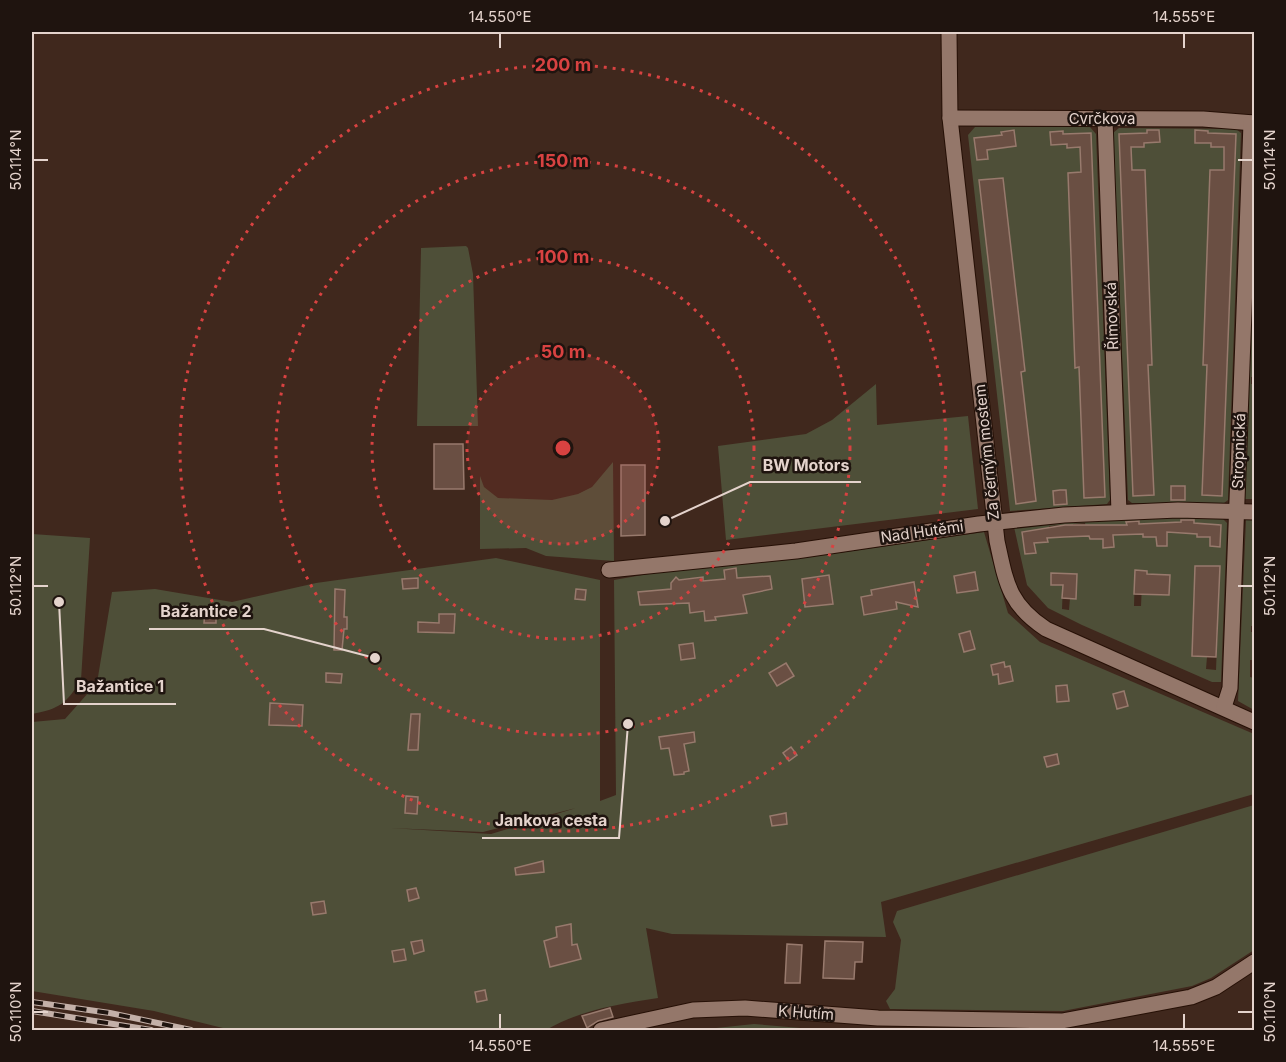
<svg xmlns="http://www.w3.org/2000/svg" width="1286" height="1062" viewBox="0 0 1286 1062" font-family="Inter,sans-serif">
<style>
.green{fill:#4e4f38;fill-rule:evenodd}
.building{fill:#6a4f43;stroke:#987a6d;stroke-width:1.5}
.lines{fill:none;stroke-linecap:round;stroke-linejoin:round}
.minor-casing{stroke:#261006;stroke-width:17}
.minor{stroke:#94776a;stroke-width:15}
.rail-casing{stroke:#c3b0a8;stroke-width:6}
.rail{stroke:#1f140f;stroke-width:4;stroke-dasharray:11;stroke-linecap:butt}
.ticks{fill:none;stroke:#e4d3cc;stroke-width:2}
.ring{fill:none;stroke:#d84241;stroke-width:3;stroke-dasharray:3 6}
.labels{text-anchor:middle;stroke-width:5;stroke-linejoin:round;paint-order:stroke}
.street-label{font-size:15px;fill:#e4d3cc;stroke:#1f140f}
.centre{fill:#d84241;stroke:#1f140f;stroke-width:3}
.ring-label{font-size:18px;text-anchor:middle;font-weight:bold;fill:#d84241;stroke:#1f140f;stroke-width:5;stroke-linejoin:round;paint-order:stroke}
.leader{fill:none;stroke:#e4d3cc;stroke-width:2}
.callout-dot{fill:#e4d3cc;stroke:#1f140f;stroke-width:2}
.callout-label{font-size:16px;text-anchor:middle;font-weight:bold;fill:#e4d3cc;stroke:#1f140f;stroke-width:5;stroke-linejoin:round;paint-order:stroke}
.neatline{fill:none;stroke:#e4d3cc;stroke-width:2}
.ticks-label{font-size:15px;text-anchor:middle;fill:#e4d3cc}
</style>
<rect width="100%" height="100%" fill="#40281d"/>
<!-- green -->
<g class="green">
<path d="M975 127H1090L1096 134 1110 500 1107 504 1010 511 968 135ZM1014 130 1016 146 1003 148 1002 143 987 150 977 160 974 138 1002 135V132ZM1050 132 1091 147 1067 148V143L1051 144ZM1092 172 1069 211V199L1076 198 1068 186V173ZM1003 178 1007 216 983 219 979 180ZM985 232 1005 256 1012 255 1013 268 989 271ZM1015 281 1016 294 1009 295 1011 307H1018L1019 320 995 322 991 284ZM1021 333 1022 346 1015 347 1017 359 1024 358 1025 371 1001 374 997 335ZM1082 354 1099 366 1075 367ZM1023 385 1024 398 1019 399 1026 411 1027 424 1007 425 1003 387ZM1029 437 1030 449 1025 450 1027 463 1032 462 1033 475 1013 477 1009 439ZM1035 489 1036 501 1016 504 1015 491ZM1066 490 1067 504 1054 505 1053 491Z"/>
<path d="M1119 128 1236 129 1241 133 1228 500 1224 503H1132L1128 500 1113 133ZM1147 130H1159L1160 142H1144L1131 147 1144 134H1147ZM1195 130 1208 131V134L1235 148 1211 147V142L1195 143ZM1145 170V183L1121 171ZM1210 170 1234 171 1210 183ZM1147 222 1148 235H1140L1141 248H1148V260L1124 261 1123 223ZM1149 274V287L1143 300H1150V312L1126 313 1125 275ZM1206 274 1230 301 1229 313 1213 287H1206ZM1151 326V339H1144L1145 352H1152V364L1128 365 1127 327ZM1204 326 1228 327V340L1203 364V352H1211L1204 339ZM1149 378V391H1144L1150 404V416L1129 379ZM1206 378 1226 379 1225 417 1205 416V404H1210L1211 391H1206ZM1204 430 1224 431 1223 469H1203V456H1208L1209 443H1204ZM1202 482 1223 483 1222 496 1202 495Z"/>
<path d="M1254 239V319H1253L1252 334H1254V377H1251V384H1254V499H1245Z"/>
<path d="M466 246 468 248 473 274 478 426H417L421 250V248Z"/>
<path d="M876 384 877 425 968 416 978 509 726 540 718 446 806 434 832 420Z"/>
<path d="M613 462 614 561 546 556 526 548 480 549V476L484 487 498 498 552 500 578 494 592 487Z"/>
<path d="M1174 517 1223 519 1227 523 1221 682H1212L1082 625 1048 608 1027 585 1014 527 1067 521ZM1181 520H1193L1194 524H1221L1220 546H1210V537H1197V532L1180 533ZM1139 521V525L1167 523V545L1157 546 1156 537H1143V532L1127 534V522ZM1085 523 1086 527 1113 525 1114 547 1103 548V539H1090L1089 534 1073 536V524ZM1062 525 1063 537H1047V542L1034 543 1035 553 1025 554 1022 532 1050 530 1049 526ZM1196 566 1220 567 1195 578ZM1135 571H1147V574L1169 575V595L1142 584 1141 606H1134ZM1051 573 1077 574 1070 598 1069 610 1062 609 1063 585H1051ZM1218 618 1216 670 1206 669 1207 657 1192 656 1193 643Z"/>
<path d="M1246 520H1254L1253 534 1254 626H1251V632H1254V660H1250V677L1254 678V710L1238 701Z"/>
<path d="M984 532 1008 613 1040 642 1254 734V794L881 902 886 937 672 934 646 928 658 998C619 1004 580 1010 546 1030H231L154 1011 32 991V722L65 719 97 683 112 592 155 589 232 602 316 583 496 558 600 580V801L616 795 614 580 654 573 838 553ZM576 808 491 834 390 828 483 832Z"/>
<path d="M32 534 90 538 81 680C66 704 59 709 32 714Z"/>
<path d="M1254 805V950L1211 978 1192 986 1063 1011 890 1009 886 1001 895 989 901 940 893 922 897 911Z"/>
<path d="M754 1024 824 1030H697Z"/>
</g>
<!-- building -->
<g class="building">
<path d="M1014 130 1016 146 987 150 988 159 977 160 974 138 1002 135 1001 132Z"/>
<path d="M1147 130H1159L1160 142 1144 143V147H1131L1132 170H1145L1152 365H1148L1154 495 1133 496 1119 134 1147 133Z"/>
<path d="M1195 130 1208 131V133L1236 134 1222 496 1202 495 1207 365H1203L1210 170H1224V147H1211V143H1195Z"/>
<path d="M1063 131V134L1091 133 1105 497 1084 498 1079 367 1075 368 1068 173 1081 172 1080 147 1067 148V144L1051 145 1050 132Z"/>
<path d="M1003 178 1025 371 1021 372 1036 501 1016 504 979 180Z"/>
<path d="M434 444H463L464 489H434Z"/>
<path d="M621 465H645V535L621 536Z"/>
<rect x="1171" y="486" width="14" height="14"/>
<path d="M1060 490H1066L1067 504 1054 505 1053 491Z"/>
<path d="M1181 520H1194V523L1221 525 1220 547 1210 546V537H1197V534L1167 532V546H1157L1156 537H1143V534L1113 535 1114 547 1103 548V539H1090L1089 536 1064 537 1047 538 1048 542 1034 543 1036 553 1025 554 1022 532 1065 525H1127L1126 522 1139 521V524L1181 522Z"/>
<path d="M1195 566H1220L1216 657 1192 656Z"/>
<path d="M736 568 737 578 770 576 772 589 743 595 747 613 715 617 716 620 705 621 704 611 690 613 689 603 640 605 638 592 671 589V583L676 577 679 580 703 577V581L725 579 724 570Z"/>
<path d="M1135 570 1147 571V574L1170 575 1169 595 1134 594Z"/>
<path d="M975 572 978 590 957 593 954 576Z"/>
<path d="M1051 573 1077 574 1076 599 1062 598 1063 585H1051Z"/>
<path d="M829 575 833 604 805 607 802 579Z"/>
<path d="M418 578V588L403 589 402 579Z"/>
<path d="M914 582 918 607 896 602 897 609 864 615 861 597 872 595 871 590Z"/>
<path d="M335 589 345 590 344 617H347V629H344L342 650H334Z"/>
<path d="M576 589 586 590 585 600 575 599Z"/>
<path d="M205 610H216V623H204Z"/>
<path d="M439 614H455L454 633 418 632V622L439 623Z"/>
<path d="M970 631 975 649 964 652 959 634Z"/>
<path d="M693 643 695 658 681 660 679 645Z"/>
<path d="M1004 662 1005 667 1010 666 1013 681 999 684 998 674 993 675 991 665Z"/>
<path d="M786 663 794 676 777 686 769 673Z"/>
<path d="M326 673 342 674 341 683 326 682Z"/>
<path d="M1067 685 1069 701 1057 702 1056 686Z"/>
<path d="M1124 691 1128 706 1117 709 1113 694Z"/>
<path d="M270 703 303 705 302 726 269 725Z"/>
<path d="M411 714H420L418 750H408Z"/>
<path d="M694 732 695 742 684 744 689 771 684 772V774L674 775 669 748 661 749 659 737Z"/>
<path d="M791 747 797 755 789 761 783 753Z"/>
<path d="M1057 754 1059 764 1047 767 1044 757Z"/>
<path d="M406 796 418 797 417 814 405 813Z"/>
<path d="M786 813 787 824 772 826 770 816Z"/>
<path d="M543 861 544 872 516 875 515 868Z"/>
<path d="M416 888 419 898 409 901 407 890Z"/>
<path d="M324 901 326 913 313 915 311 903Z"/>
<path d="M571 924 572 945 577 944 581 959 550 967 544 941 557 937 556 927Z"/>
<path d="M422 940 424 951 414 954 411 942Z"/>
<path d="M825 941 863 942 862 962H855L854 979 823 978Z"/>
<path d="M787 944 802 945 800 983H785Z"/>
<path d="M404 949 406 960 394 962 392 951Z"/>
<path d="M485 990 487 1000 477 1002 475 992Z"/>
<path d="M610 1008 613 1017 598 1021 587 1028 582 1016Z"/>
</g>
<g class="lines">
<defs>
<g id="minor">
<path d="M949 32 950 118 997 541C1006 582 1008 604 1046 629L1254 722"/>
<path d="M950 118 1203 119 1254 123"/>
<path d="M1105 119 1119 512"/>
<path d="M609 570 796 551 979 524 1064 515 1178 510 1254 512"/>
<path d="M1224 707 1230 688 1251 123"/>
<path d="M601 1030 693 1010 745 1008 878 1018 1062 1021 1191 997 1216 987 1254 962"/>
</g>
</defs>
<!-- minor casing -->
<use href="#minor" class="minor-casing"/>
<!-- minor -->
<use href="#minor" class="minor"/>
<defs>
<g id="rail">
<path d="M32 1002 110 1013 191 1030"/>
<path d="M32 1011 151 1030"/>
</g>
</defs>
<!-- rail casing -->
<use href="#rail" class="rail-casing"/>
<!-- rail -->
<use href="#rail" class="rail"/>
</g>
<!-- ticks -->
<path class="ticks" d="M500 33V48M1184 33V48M33 160H48M1238 160H1253M33 586H48M1238 586H1253M33 1012H48M1238 1012H1253M500 1014V1029M1184 1014V1029"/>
<!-- distance rings -->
<circle cx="563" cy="448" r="96" fill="#d84241" fill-opacity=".12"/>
<g class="ring">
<circle cx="563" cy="448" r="96"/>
<circle cx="563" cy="448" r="191"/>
<circle cx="563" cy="448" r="287"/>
<circle cx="563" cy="448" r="383"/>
</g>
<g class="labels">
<!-- street labels -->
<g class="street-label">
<text x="1102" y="124">Cvrčkova</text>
<text transform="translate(1112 316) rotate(-92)" y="5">Římovská</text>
<text transform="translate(1239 451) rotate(-88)" y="5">Stropnická</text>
<text transform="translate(987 452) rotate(-96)" y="5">Za černým mostem</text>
<text transform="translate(922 532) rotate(-8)" y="5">Nad Hutěmi</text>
<text transform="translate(806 1013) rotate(4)" y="5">K Hutím</text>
</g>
</g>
<circle cx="563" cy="448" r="9" class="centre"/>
<g class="ring-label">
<text x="563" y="71">200 m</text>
<text x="563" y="167">150 m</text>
<text x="563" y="263">100 m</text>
<text x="563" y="358">50 m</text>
</g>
<!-- callouts -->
<path class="leader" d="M665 521L750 482H861M375 658L264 629H149M59 602L64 704H176M628 724L619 838H482"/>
<g class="callout-dot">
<circle cx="665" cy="521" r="6"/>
<circle cx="375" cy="658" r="6"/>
<circle cx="59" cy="602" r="6"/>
<circle cx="628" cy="724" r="6"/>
</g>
<g class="callout-label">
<text x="806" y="471">BW Motors</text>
<text x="206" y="617">Bažantice 2</text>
<text x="120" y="692">Bažantice 1</text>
<text x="551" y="826">Jankova cesta</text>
</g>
<!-- border -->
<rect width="1286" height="1062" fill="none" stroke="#1f140f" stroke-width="66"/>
<rect x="33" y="33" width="1220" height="996" class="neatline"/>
<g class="ticks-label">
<text x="500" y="22">14.550°E</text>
<text x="1184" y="22">14.555°E</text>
<text transform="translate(16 160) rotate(-90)" y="5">50.114°N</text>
<text transform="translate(1270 160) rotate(-90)" y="5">50.114°N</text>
<text transform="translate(16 586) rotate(-90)" y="5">50.112°N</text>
<text transform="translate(1270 586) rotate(-90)" y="5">50.112°N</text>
<text transform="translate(16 1012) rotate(-90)" y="5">50.110°N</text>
<text transform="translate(1270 1012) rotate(-90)" y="5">50.110°N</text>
<text x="500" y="1051">14.550°E</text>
<text x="1184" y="1051">14.555°E</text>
</g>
</svg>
